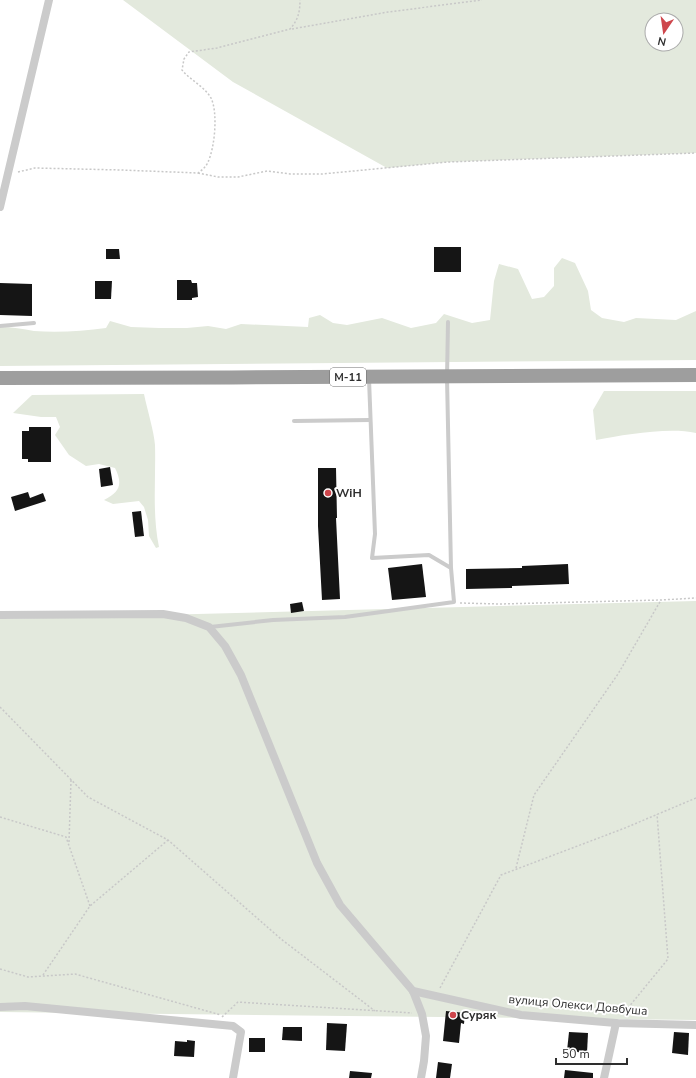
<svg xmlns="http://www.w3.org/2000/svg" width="696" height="1078" viewBox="0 0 696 1078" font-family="'Nunito Sans',sans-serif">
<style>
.green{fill:#e3e9dd;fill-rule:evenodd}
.building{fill:#151515}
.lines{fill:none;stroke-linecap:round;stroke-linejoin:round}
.path{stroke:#c8c8c8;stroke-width:1.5;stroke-dasharray:2 2;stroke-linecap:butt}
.service{stroke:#cbcbcb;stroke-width:4}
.minor{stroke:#cbcbcb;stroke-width:8}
.trunk{stroke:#9e9e9e;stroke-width:14}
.poi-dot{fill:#ce464c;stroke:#fff;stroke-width:1.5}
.labels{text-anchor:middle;stroke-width:4;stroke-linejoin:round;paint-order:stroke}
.shield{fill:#fff;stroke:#6d6d6d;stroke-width:1}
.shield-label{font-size:11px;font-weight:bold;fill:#2e2e2e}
.poi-label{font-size:12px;font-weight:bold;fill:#2e2e2e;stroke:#fff;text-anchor:start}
.street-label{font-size:12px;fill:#2e2e2e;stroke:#fff}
</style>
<rect width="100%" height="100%" fill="#fff"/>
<!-- green -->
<g class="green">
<path d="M123 0H696V153L448 162 387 168 233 82ZM652 20H676V44H652Z"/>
<path d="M562 258 575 263 588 291 591 310 602 318 624 322 636 318 676 320 696 311V360L0 366V327C12 327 23 329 34 331 58 333 83 331 106 328L110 321 131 327 159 328H187L208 326 226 329 241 324 308 327 309 318 320 315 333 323 347 325 382 318 411 328 436 323 444 314 472 323 490 320 494 281 499 264 518 269 532 299 544 297 554 286V268Z"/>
<path d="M604 391H696V433C668 427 624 435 596 440L593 410Z"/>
<path d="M144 394C147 409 154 431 155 445 156 479 152 513 159 547L156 548 149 536 148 520 144 507 139 501 113 504 104 500C120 492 123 484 115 468L99 464 86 466 69 455 55 435 60 427 56 417H41L13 413 32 395Z"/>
<path d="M696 601V1020L0 1012V619Z"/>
</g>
<!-- building -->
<g class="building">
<rect x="434" y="247" width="27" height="25"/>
<path d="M106 249H119L120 259H106Z"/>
<path d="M177 280H191L192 283H197L198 297 192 298V300H177Z"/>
<path d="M95 281H112L111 299H95Z"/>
<path d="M0 283 32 284V316L0 315Z"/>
<path d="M29 427H51V462H28V459H22V431H29Z"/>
<path d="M110 467 113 485 101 487 99 469Z"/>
<path d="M318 468H336L337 518H336L340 599 322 600 318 526Z"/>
<path d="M28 492 30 498 43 493 46 501 15 511 11 497Z"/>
<path d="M141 511 144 536 135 537 132 512Z"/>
<path d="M422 564 426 597 392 600 388 568Z"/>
<path d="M568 564 569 584 512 586V588L466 589V569L522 568V566Z"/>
<path d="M302 602 304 611 291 613 290 604Z"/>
<path d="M446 1011 465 1013 464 1024 461 1023 459 1043 443 1041Z"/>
<path d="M327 1023 347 1024 345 1051 326 1050Z"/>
<path d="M283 1027H302V1041L282 1040Z"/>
<path d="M569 1032 588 1033 587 1053 567 1051Z"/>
<path d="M674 1032 689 1033 688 1055 672 1053Z"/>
<rect x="249" y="1038" width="16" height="14"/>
<path d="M187 1040 195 1041 194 1057 174 1056 175 1041 187 1042Z"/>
<path d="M438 1062 452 1064 450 1078H436Z"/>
<path d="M565 1070 593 1073V1078H564Z"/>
<path d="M350 1071 372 1073 371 1078H349Z"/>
</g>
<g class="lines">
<!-- path -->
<g class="path">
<path d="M292 29 388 12 482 0"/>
<path d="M18 172 35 168 121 170 198 173C202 170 206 167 208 162 215 147 218 112 211 98 204 86 190 80 182 70L184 59 189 52 217 48 290 29C298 20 300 12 300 0"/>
<path d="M198 173 218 177H238L267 171 290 174H322L448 162 696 153"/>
<path d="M460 603 499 604 661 600 696 598"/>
<path d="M0 707 88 797 168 840 281 939 375 1011"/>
<path d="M0 817 66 837 90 906"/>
<path d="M69 842 71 780"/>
<path d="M516 868 534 795 618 674 661 600"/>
<path d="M0 969 28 977 75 974 221 1015"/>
<path d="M43 975 90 906 168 840"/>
<path d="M440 988 501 875 625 828 696 798"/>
<path d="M623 1014 668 959 657 814"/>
<path d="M222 1017 238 1002 412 1013"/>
</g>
<!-- service -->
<g class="service">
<path d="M0 326 34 323"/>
<path d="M369 379 375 534 372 558 429 555 451 568"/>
<path d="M294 421 370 420"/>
<path d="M210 627 273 620 345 617 454 602 451 568 447 378 448 322"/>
</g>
<!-- minor -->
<g class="minor">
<path d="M0 207 49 0"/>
<path d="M0 615 163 614 186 618 209 627 225 646 241 675 317 863 340 905 413 991 422 1014 426 1036 424 1061 421 1078"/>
<path d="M413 991 521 1015 616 1023 696 1025"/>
<path d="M0 1007 25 1006 233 1026 241 1032 233 1078"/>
<path d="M604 1078 616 1023"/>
</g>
<!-- trunk -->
<path class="trunk" d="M0 378C232 377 464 378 696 375"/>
</g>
<!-- markers -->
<g class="poi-dot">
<circle cx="328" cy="493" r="4"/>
<circle cx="453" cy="1015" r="4"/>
</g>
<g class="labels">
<!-- shield labels -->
<rect class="shield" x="330" y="368" width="36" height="18" rx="3"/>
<g class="shield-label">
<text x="348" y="381">М-11</text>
</g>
<!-- poi labels -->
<g class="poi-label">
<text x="336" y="497">WiH</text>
<text x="461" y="1019">Суряк</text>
</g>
<!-- street labels -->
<g class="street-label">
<text transform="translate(578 1005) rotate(5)" y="4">вулиця Олекси Довбуша</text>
</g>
</g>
<!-- north arrow -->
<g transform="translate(664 32) rotate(193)"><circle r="19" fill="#ffffff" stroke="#ababab"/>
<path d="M0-3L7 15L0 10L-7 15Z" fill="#ce464c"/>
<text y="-6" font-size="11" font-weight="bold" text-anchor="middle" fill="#2e2e2e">N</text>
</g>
<!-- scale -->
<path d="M556 1058v6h71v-6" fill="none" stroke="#2e2e2e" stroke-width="2"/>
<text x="562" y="1058" font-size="12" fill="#2e2e2e" stroke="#ffffff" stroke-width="3" paint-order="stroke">50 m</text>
</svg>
